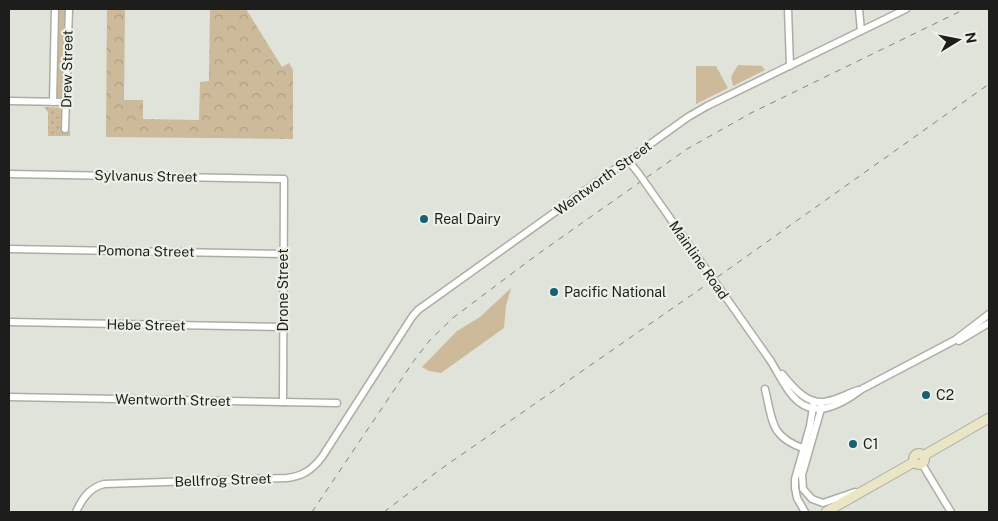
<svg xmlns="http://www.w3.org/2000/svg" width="998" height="521" viewBox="0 0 998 521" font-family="'Public Sans',sans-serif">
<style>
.grass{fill:#ccba9a}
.forest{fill:url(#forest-crowns)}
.park{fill:url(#park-dots)}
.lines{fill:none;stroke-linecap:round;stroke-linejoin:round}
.minor-casing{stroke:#acaea6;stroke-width:9}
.secondary-casing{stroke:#acaea6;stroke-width:11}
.minor{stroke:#fff;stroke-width:6}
.secondary{stroke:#eae5c4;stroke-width:9}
.rail{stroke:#81837d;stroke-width:1;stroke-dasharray:6 6;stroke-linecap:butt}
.minor-bridge-casing{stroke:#acaea6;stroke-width:9;stroke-linecap:butt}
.minor-bridge{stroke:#fff;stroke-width:6}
.poi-dot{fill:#196070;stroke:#edf0e7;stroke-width:2}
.labels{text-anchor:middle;stroke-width:4.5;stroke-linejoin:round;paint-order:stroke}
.street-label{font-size:14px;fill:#1d1e1b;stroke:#edf0e7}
.poi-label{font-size:14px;fill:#1d1e1b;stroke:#edf0e7;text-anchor:start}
</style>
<defs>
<pattern id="forest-crowns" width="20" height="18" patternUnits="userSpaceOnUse" patternTransform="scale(1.25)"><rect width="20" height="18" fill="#ccba9a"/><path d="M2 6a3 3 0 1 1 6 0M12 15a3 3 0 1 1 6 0" fill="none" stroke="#af9f84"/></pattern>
<pattern id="park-dots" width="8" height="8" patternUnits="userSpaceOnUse" patternTransform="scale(1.25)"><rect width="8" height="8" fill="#ccba9a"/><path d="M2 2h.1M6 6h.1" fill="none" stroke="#af9f84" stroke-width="1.8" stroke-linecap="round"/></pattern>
</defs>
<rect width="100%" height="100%" fill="#e0e3da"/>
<!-- grass -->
<g class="grass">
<path d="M57 9H66L63 96 61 99 57 98 56 95Z"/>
<path d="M738 65 762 66 765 70 733 86 731 77Z"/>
<path d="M696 66H716L728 88 696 104Z"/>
<path d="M511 288 506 306 504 328 441 373 429 371 422 367 457 331 480 317Z"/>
</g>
<!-- forest -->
<path class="forest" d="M107 9H125L124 100H143V119L199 120 200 82 209 81 210 9H246L282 67 289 63 293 70V139L106 137Z"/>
<!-- park -->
<path class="park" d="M44 107 61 108 62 131H70V136H48V112Z"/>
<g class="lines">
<defs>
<g id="minor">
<path d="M788 9 790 66"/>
<path d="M859 9 861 31"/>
<path d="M9 101 66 102"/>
<path d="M53 102 55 9"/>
<path d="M65 129 69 9"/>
<path d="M628 160 639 174"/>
<path d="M9 174 284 179 283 402"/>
<path d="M9 249 284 254"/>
<path d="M9 322 283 327"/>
<path d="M956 340 959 341 989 323"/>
<path d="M770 360C777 371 783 384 791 394 812 421 840 406 862 389L955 340 989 314"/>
<path d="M782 374C793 387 808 407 828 401 839 399 848 393 859 390"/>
<path d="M765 389C773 422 770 437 805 449"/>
<path d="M9 397 337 403"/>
<path d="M821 403V409L802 475 803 489 812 499 823 503 855 492"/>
<path d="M922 464 951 512"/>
<path d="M76 512C82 499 89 488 104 484L287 478C303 476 312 470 322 457L412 317 418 310 688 117 707 106 906 9"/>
<path d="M805 512 797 498 795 488V479L810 426 814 401"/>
</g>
<g id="secondary">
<circle cx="919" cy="459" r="5.5"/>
<path d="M923 456 989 418"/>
<path d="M826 512 914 462"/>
</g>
</defs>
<!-- minor casing -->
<use href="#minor" class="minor-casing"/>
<!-- secondary casing -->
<use href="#secondary" class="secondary-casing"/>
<!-- minor -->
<use href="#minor" class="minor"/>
<!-- secondary -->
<use href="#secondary" class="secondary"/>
<!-- rail -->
<g class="rail">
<path d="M312 512 413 362 430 340 454 317 538 254 687 149 751 113 965 9"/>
<path d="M384 512 438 471 719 276 989 84"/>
</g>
<defs>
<path id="minor-bridge" d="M639 174 770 360"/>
</defs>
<!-- minor-bridge casing -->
<use href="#minor-bridge" class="minor-bridge-casing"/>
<!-- minor-bridge -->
<use href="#minor-bridge" class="minor-bridge"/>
</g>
<!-- markers -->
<g class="poi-dot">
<circle cx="424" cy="219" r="5"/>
<circle cx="554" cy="292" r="5"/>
<circle cx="926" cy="395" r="5"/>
<circle cx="853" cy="444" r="5"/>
</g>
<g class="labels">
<!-- street labels -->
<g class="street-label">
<text transform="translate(67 69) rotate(-89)" y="5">Drew Street</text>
<text transform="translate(146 176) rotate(1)" y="5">Sylvanus Street</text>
<text transform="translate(603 178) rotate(-36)" y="5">Wentworth Street</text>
<text transform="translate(146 251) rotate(1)" y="5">Pomona Street</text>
<text transform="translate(699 260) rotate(55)" y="5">Mainline Road</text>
<text transform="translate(283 290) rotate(-90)" y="5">Drone Street</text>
<text transform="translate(146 325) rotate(1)" y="5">Hebe Street</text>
<text transform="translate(173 400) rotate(1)" y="5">Wentworth Street</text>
<text transform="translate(223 480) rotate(-2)" y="5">Bellfrog Street</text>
</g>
<!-- poi labels -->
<g class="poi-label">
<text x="434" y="224">Real Dairy</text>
<text x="564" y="297">Pacific National</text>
<text x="936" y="400">C2</text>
<text x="863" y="449">C1</text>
</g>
</g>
<!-- border -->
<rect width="998" height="521" fill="none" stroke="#1d1e1b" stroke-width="20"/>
<!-- north arrow -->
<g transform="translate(958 40) rotate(80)" stroke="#edf0e7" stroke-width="4" paint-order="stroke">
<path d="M0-4L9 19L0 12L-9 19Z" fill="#1d1e1b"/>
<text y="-8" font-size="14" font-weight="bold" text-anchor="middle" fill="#1d1e1b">N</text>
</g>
</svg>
